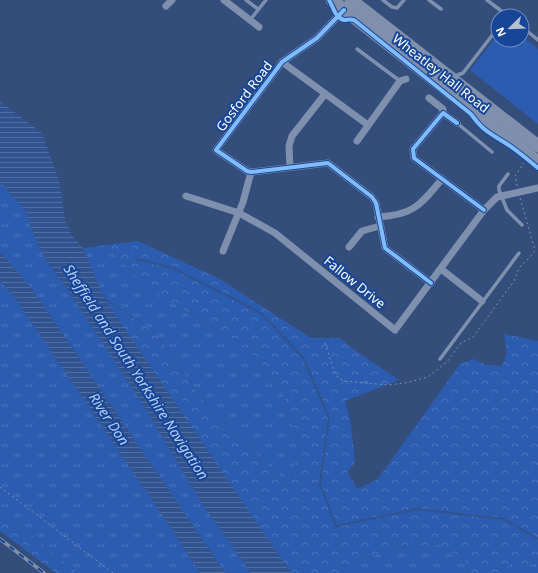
<svg xmlns="http://www.w3.org/2000/svg" width="538" height="573" viewBox="0 0 538 573" font-family="'Noto Sans',sans-serif">
<style>
.grass{fill:url(#grass-tufts)}
.forest{fill:url(#forest-crowns)}
.pitch{fill:#2c5caf}
.water{fill:url(#water-rules)}
.lines{fill:none;stroke-linecap:round;stroke-linejoin:round}
.stream{stroke:#31538f;stroke-width:2}
.path{stroke:#7f8fae;stroke-width:1;stroke-dasharray:2 3;stroke-linecap:butt}
.lane{stroke:#7f8fae;stroke-width:3.5}
.street{stroke:#7f8fae;stroke-width:7}
.highway{stroke:#7f8fac;stroke-width:13}
.rail-casing{stroke:#7f8fac;stroke-width:3.5}
.rail{stroke:#174699;stroke-width:2;stroke-dasharray:6;stroke-linecap:butt}
.cycleway-casing{stroke:#174699;stroke-width:6}
.cycleway{stroke:#80bcff;stroke-width:4}
.labels{text-anchor:middle;stroke-width:4;stroke-linejoin:round;paint-order:stroke}
.street-label{font-size:13px;fill:#fff;stroke:#174699}
.water-label{font-size:14px;font-style:italic;fill:#b9d1f8;stroke:#174699}
</style>
<defs>
<pattern id="grass-tufts" width="24" height="20" patternUnits="userSpaceOnUse"><rect width="24" height="20" fill="#2c5caf"/><path d="M3 7l-1-3M5 7V3M7 7l1-3M15 17l-1-3M17 17v-4M19 17l1-3" fill="none" stroke="#4c74bb"/></pattern>
<pattern id="forest-crowns" width="20" height="18" patternUnits="userSpaceOnUse"><rect width="20" height="18" fill="#2c5caf"/><path d="M2 6a3 3 0 1 1 6 0M12 15a3 3 0 1 1 6 0" fill="none" stroke="#4c74bb"/></pattern>
<pattern id="water-rules" width="6" height="5" patternUnits="userSpaceOnUse"><rect width="6" height="5" fill="#31538f"/><path d="M0 2.5h6" fill="none" stroke="#506da0"/></pattern>
</defs>
<rect width="100%" height="100%" fill="#344e7c"/>
<!-- grass -->
<g class="grass">
<path d="M0 182 25 210 37 242 47 262 66 287 144 406 201 502 251 573H225L32 289 0 252Z"/>
<path d="M106 245 114 254 182 309 245 346 282 390 299 445 290 485 256 454 204 402 155 332 104 298 83 248Z"/>
<path d="M0 281 13 295 163 516 200 573H78L0 509Z"/>
<path d="M440 545 467 562 466 573H341L351 562 397 548Z"/>
<path d="M532 563 538 564V573H496L511 564Z"/>
</g>
<!-- forest -->
<g class="forest">
<path d="M138 241 218 278 311 338H340L353 349 399 380 345 401 351 425 355 462 347 472 358 489 378 479 460 364 474 359 486 365 502 366 507 353 504 334 538 341V564H511L496 573H466L467 562 439 545 397 548 351 562 341 573H291L104 299 155 332 204 402 256 454 290 485 299 445 282 390 245 346 147 288 106 245Z"/>
<path d="M0 509 78 573H56L0 531Z"/>
</g>
<!-- pitch -->
<path class="pitch" d="M498 34V40H522V36L538 49V124L470 70Z"/>
<!-- water -->
<g class="water">
<path d="M0 101 42 133 58 178 62 196 65 220 72 235 83 248 104 298 291 573H251L201 502 144 406 66 287 47 262 37 242 25 210 0 182Z"/>
<path d="M0 252 32 289 225 573H200L163 516 13 295 0 281Z"/>
</g>
<g class="lines">
<!-- stream -->
<path class="stream" d="M136 259 173 268 261 313 304 359 329 418 320 484 336 526 417 509 504 519 538 539"/>
<!-- path -->
<g class="path">
<path d="M517 186 515 176 524 163"/>
<path d="M325 343 334 371 338 378 344 381 388 385 405 383 428 377 447 362 461 343 473 337 514 281 519 268 531 256 535 250 520 198"/>
<path d="M0 487 113 573"/>
</g>
<!-- lane -->
<g class="lane">
<path d="M246 0 258 9"/>
<path d="M383 0 392 7 397 8 404 0"/>
<path d="M429 0 441 9"/>
<path d="M487 0 508 16"/>
<path d="M250 20 266 0"/>
<path d="M522 27 538 40"/>
<path d="M357 49 400 81"/>
<path d="M455 76 463 73 494 33"/>
<path d="M457 123 492 152"/>
<path d="M508 174 499 186V190L507 210 522 225"/>
<path d="M440 359 519 253"/>
</g>
<!-- street -->
<g class="street">
<path d="M224 0 259 27"/>
<path d="M166 6 172 0"/>
<path d="M344 10 317 38 282 62 216 150 247 171 251 172 328 163 372 197 376 203 385 248 431 283"/>
<path d="M282 62 368 125"/>
<path d="M429 98 443 109V113"/>
<path d="M457 123 443 113 413 149 414 158 484 210"/>
<path d="M357 141 400 81 406 79"/>
<path d="M290 167 289 146 292 136 325 94"/>
<path d="M186 196 239 213 275 233 395 330 484 210 497 197 538 188"/>
<path d="M378 217C414 215 420 205 442 179"/>
<path d="M349 247 362 231 380 226"/>
<path d="M223 251 243 202 251 172"/>
<path d="M441 269 482 301"/>
</g>
<!-- highway -->
<g class="highway">
<path d="M332 0 538 162"/>
<path d="M351 0 538 146"/>
</g>
<defs>
<path id="rail" d="M0 539 44 573"/>
</defs>
<!-- rail casing -->
<use href="#rail" class="rail-casing"/>
<!-- rail -->
<use href="#rail" class="rail"/>
<defs>
<g id="cycleway">
<path d="M329 0C333 6 335 18 344 20 347 20 350 19 354 20L471 114C484 132 490 133 507 144 518 151 528 160 538 168"/>
<path d="M344 10 317 38 282 62 216 150 247 171 251 172 328 163 372 197 376 203 385 248 431 283"/>
<path d="M457 123 443 113 413 149 414 158 484 210"/>
</g>
</defs>
<!-- cycleway casing -->
<use href="#cycleway" class="cycleway-casing"/>
<!-- cycleway -->
<use href="#cycleway" class="cycleway"/>
</g>
<g class="labels">
<!-- street labels -->
<g class="street-label">
<text transform="translate(441 73) rotate(38)" y="5">Wheatley Hall Road</text>
<text transform="translate(244 96) rotate(-53)" y="5">Gosford Road</text>
<text transform="translate(355 282) rotate(39)" y="5">Fallow Drive</text>
</g>
<!-- water labels -->
<g class="water-label">
<text transform="translate(136 372) rotate(57)" y="5">Sheffield and South Yorkshire Navigation</text>
<text transform="translate(109 419) rotate(56)" y="5">River Don</text>
</g>
</g>
<!-- north arrow -->
<g transform="translate(510 28) rotate(247)"><circle r="19" fill="#174699" stroke="#7490c2"/>
<path d="M0-3L7 15L0 10L-7 15Z" fill="#b8c1d1"/>
<text y="-6" font-size="11" font-weight="bold" text-anchor="middle" fill="#ffffff">N</text>
</g>
</svg>
